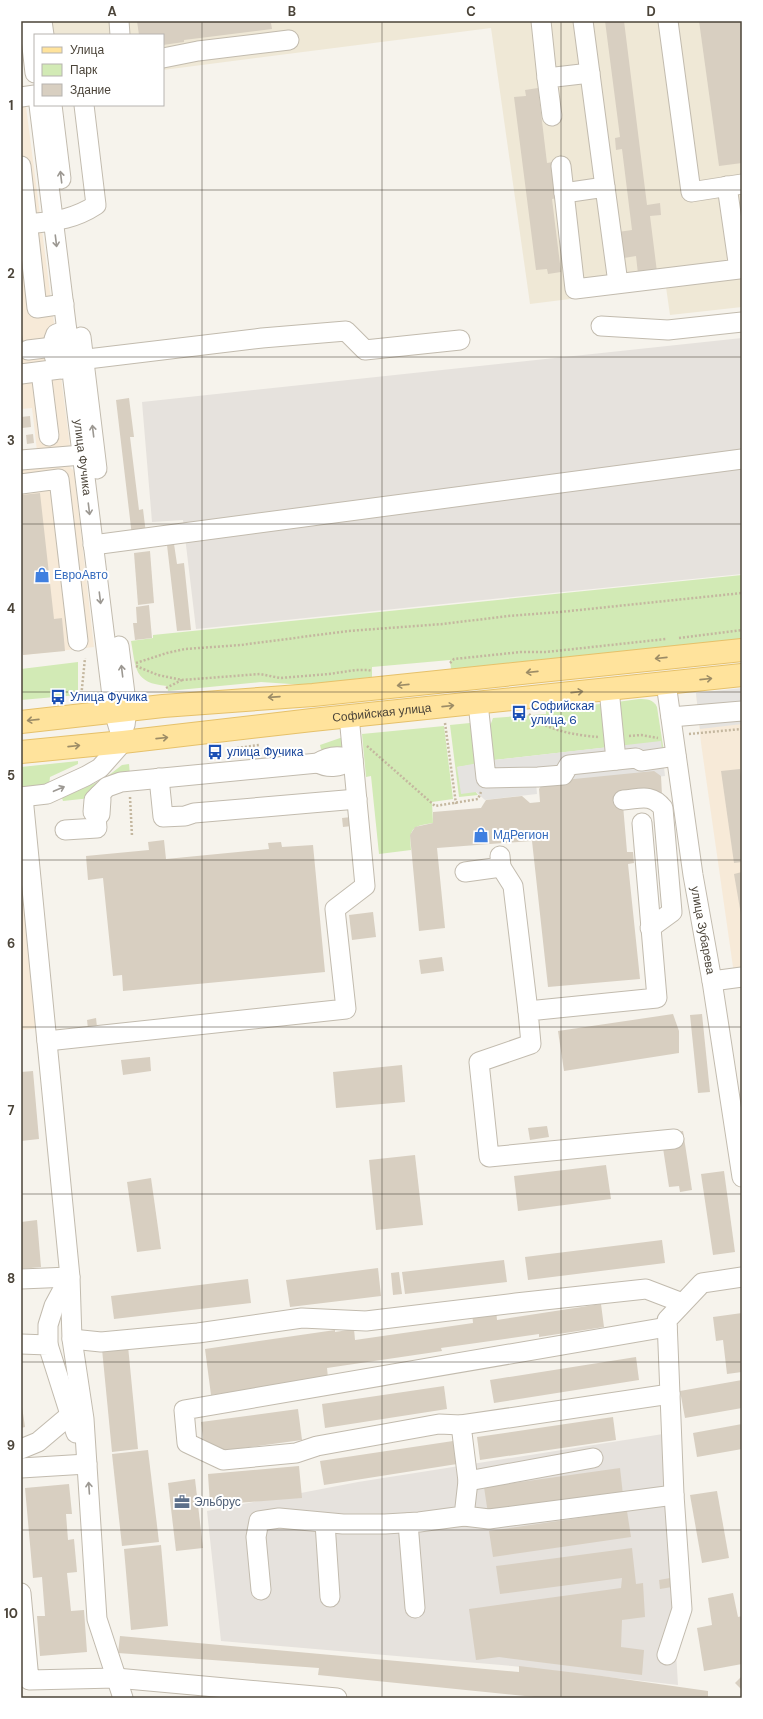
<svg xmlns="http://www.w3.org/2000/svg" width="763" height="1719" viewBox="0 0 763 1719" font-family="'DM Sans',sans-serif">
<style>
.commercial{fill:#f7ead8}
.industrial{fill:#e6e2dd}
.education{fill:#efe8d6}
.green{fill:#d2eab5}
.parking{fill:#e5e3e0}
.building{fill:#d8cfc1}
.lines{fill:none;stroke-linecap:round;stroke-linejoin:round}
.minor-casing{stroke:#c2bbae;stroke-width:21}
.major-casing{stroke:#e6c16a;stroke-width:24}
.path{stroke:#c4b79f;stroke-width:2.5;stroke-dasharray:2 2;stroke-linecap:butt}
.minor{stroke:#fff;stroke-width:19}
.major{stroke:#ffe39c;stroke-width:22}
.oneway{stroke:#9c9892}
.oneway2{stroke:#9c8c66}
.grid{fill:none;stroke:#4b4439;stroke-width:1;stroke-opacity:0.55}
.labels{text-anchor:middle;stroke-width:4;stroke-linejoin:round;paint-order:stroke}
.street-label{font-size:12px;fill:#4b4439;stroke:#fff}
.shop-label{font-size:12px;fill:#366cbe;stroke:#fff;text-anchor:start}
.transit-label{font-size:12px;fill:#164399;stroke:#fff;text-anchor:start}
.service-label{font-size:12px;fill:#4e5e75;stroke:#fff;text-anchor:start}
.neatline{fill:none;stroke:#4b4439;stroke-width:1.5}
.grid-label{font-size:13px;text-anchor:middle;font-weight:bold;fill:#4b4439}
</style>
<rect width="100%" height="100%" fill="#f6f3ec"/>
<!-- commercial -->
<g class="commercial">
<path d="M21 68 70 446 37 451 32 408 21 409Z"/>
<path d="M67 464 74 471 94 647 23 655 21 640V468Z"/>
<path d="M742 689V973L734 974 701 743 696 693Z"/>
<path d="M21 842 41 1028 21 1030Z"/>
</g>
<!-- industrial -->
<g class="industrial">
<path d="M742 338V574L196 629 183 520 152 522 142 402Z"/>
<path d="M663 1434 678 1685 512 1666 221 1641 207 1511 358 1482Z"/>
</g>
<!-- education -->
<path class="education" d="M52 21H742V307L670 315 666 287 530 304 491 28 163 70V35H53Z"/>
<!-- green -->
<g class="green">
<path d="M742 575V639L451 669 450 660 372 667V677L305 685 261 682 168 691 167 686C134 683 136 669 131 641L153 638V635Z"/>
<path d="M78 662V695L21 700V669Z"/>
<path d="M639 699C647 699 653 699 657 707L664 752 621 746 617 702Z"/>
<path d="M600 704 605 706 610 747 494 760 490 726 493 718 546 714V709Z"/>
<path d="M470 723 474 731 478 764 457 767 478 795 459 797 450 725Z"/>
<path d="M444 726 453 799 432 802 433 823C412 826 409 828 411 850L379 854 371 776 366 777 362 734Z"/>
<path d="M343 737 345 748 322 753 320 745Z"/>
<path d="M78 761V764L50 777 49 785 21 788V767Z"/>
<path d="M129 764 130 775 91 798 63 801 62 798 104 779 122 765Z"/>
</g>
<!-- parking -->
<g class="parking">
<path d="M742 688V724L700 729 696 693Z"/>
<path d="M661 741 665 776 551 788 536 782 537 794 485 800 476 792 461 794 457 767 494 760Z"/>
</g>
<!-- building -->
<g class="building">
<path d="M137 21H281L282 22 271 23 272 29 184 40V42L163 45V35H139Z"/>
<path d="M605 21H624L647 205 660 203 661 215 650 216 657 272 638 274 636 256 624 258 618 232 632 230 622 149 616 150 615 138 620 137Z"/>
<path d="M699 21H742V163L719 166Z"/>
<path d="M538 88 547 163 553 162 558 198 552 199 561 272 548 274 547 269 536 270 514 97 526 96 525 90Z"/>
<path d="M21 329 25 350 21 351Z"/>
<path d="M129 398 134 437H130L139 510 143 509 146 534 132 536 116 400Z"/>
<path d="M30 416 31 427 22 428 21 417Z"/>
<path d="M33 434 34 443 27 444 26 435Z"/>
<path d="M40 493 54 619 62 618 65 651 23 655 21 640V495Z"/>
<path d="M174 544 177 564 184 563 191 630 177 631 167 545Z"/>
<path d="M150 551 154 603 138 605 134 553Z"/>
<path d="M149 605 152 638 135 640 133 623H137L136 607Z"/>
<path d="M740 769 742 784V862L734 863 721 771Z"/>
<path d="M654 771 661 776 662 795 656 808 623 805 627 852H633L634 863 628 864 640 979 548 987 532 841 437 848 445 928 419 931 410 835 415 827 433 823V812L481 808 486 800 522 796 530 803 540 802 539 789 544 782Z"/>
<path d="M351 817 352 826 343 827 342 818Z"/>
<path d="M164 840 166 859 269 849 268 843 281 842 282 847 313 845 325 972 123 991 122 975 113 976 103 878 88 880 86 856 149 850 148 842Z"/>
<path d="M742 872V915H741L734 874Z"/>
<path d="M373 912 376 937 352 940 349 915Z"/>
<path d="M442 957 444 971 421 974 419 960Z"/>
<path d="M673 1014 679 1031V1053L564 1071 558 1031Z"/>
<path d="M702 1014 710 1092 698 1093 690 1015Z"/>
<path d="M96 1018 97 1027 88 1029 87 1020Z"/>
<path d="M150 1057 151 1071 123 1075 121 1060Z"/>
<path d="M402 1065 405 1102 336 1108 333 1072Z"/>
<path d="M33 1071 39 1139 21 1141V1072Z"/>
<path d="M547 1126 549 1137 530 1140 528 1128Z"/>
<path d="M683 1131 692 1190 680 1192 679 1186 669 1187 661 1135Z"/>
<path d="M415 1155 423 1225 376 1230 369 1160Z"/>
<path d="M606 1165 611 1199 518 1211 514 1176Z"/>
<path d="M724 1171 735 1252 713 1255 701 1174Z"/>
<path d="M151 1178 161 1249 137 1252 127 1182Z"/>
<path d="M37 1220 41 1267 21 1269V1222Z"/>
<path d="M662 1240 665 1263 528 1280 525 1257Z"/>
<path d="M504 1260 507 1282 405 1294 402 1272Z"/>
<path d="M378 1268 381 1296 290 1307 286 1280Z"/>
<path d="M399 1272 402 1294 393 1295 391 1273Z"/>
<path d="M248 1279 251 1303 114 1319 111 1296Z"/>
<path d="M601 1304 604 1327 539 1337V1334L441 1348 442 1351 327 1368 328 1378 211 1395 205 1349 335 1330V1332L354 1329 355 1340 473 1323 472 1312 496 1309 497 1320Z"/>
<path d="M742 1313V1372L727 1374 723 1340 716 1341 713 1317Z"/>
<path d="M128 1346 138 1449 112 1452 102 1349Z"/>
<path d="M636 1357 639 1380 494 1403 490 1380Z"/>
<path d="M742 1380V1408L685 1418 680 1391Z"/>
<path d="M444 1386 447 1409 325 1428 322 1404Z"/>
<path d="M21 1400 25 1427 21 1428Z"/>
<path d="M298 1409 302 1440 214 1452 204 1447 201 1422Z"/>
<path d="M613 1417 616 1440 480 1460 477 1437Z"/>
<path d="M742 1424V1449L697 1457 693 1433Z"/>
<path d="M453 1441 457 1464 324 1485 320 1461Z"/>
<path d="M148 1450 159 1542 122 1546 112 1454Z"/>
<path d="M299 1466 302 1498 210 1505 208 1474Z"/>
<path d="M620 1468 623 1495 488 1514 484 1487Z"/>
<path d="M195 1479 203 1548 176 1551 168 1483Z"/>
<path d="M69 1484 72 1514H66L68 1540 74 1539 77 1572 67 1573 71 1611 84 1610 87 1652 40 1656 37 1616H45L42 1577 33 1578 25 1488Z"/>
<path d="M717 1491 729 1558 702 1563 690 1495Z"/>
<path d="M627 1511 631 1537 493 1557 489 1531Z"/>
<path d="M161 1545 168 1626 131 1630 124 1549Z"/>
<path d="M632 1548 636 1584 643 1583 645 1617 622 1620 621 1647 644 1650 642 1675 499 1657 476 1660 469 1609 621 1588 622 1578 500 1594 496 1566Z"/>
<path d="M670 1578 672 1587 660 1589 659 1580Z"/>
<path d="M733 1593 738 1617 742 1616V1664L704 1671 697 1628 712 1625 708 1598Z"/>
<path d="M120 1636 519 1672V1666L602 1676 708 1691V1698H544L318 1675 319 1668 118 1653Z"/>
<path d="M742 1676V1690L735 1683Z"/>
</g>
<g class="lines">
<defs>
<g id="minor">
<path d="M29 21 35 73"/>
<path d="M42 21 44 35"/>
<path d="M119 21 120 35"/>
<path d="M541 21 547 78"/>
<path d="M583 21 605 187"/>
<path d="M668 21 691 192 742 184"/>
<path d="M163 58 198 51 289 40"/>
<path d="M21 97 35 95"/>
<path id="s1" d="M39 105 114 712 123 742"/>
<path d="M52 105 61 179"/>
<path d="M552 116 547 78 590 73"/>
<path d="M21 166 37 308 64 304"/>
<path d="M561 166 575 289 739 269 727 186"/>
<path d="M564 193 605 187 618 283"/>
<path d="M28 224C54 221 73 220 96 205L84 105"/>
<path d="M601 326 668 330 742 322"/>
<path d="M81 337 97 469"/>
<path d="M28 350 53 347"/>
<path d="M71 361 262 338 346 331 365 350 460 340"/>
<path d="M62 369C53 359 50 347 56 334L67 330"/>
<path d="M41 372 49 436"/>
<path d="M21 374 83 366"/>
<path d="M21 460 94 454"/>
<path d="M21 484 59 479 78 641"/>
<path d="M93 545 742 459"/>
<path d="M119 646 127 710 125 725"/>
<path id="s2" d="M666 683 693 875 712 981 742 1177"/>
<path d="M609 689 616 760"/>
<path d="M478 703 486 778 538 777 563 775 569 765 636 758 641 761 676 756"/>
<path d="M671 717 742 711"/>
<path d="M347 761C340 768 327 768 318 763 324 759 333 756 341 757 346 758 346 761 353 760"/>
<path d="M159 778 163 817 185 816 194 813 357 799"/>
<path d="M99 795 107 787 121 782 318 763"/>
<path d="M99 795 101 799 100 814 96 816 93 812 94 800Z"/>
<path d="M21 797 47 794 86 776 100 768 123 742"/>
<path d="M23 797 70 1277 72 1339 84 1419 97 1619 123 1698"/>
<path d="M623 800C640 799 651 793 663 808L672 912 650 928"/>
<path d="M642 823 657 998 528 1011 531 1044 479 1062 489 1157 674 1139"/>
<path d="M65 830 97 828 96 816"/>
<path d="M501 867 513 886 528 1011"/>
<path d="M465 872 501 867 500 856"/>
<path d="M712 981 742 977"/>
<path d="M47 1041 346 1009 335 909 365 886 349 716"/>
<path d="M21 1279 70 1277"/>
<path d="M72 1339 101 1342 198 1333 302 1318 366 1321 516 1303 646 1289 680 1302"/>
<path d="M21 1344 48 1345 76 1433"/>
<path d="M48 1345V1325L54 1306 69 1278"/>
<path d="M461 1425 439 1424 317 1446 296 1453 223 1460 187 1443 184 1410 667 1327"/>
<path d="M21 1449 38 1442 70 1415"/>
<path d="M21 1468 87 1464"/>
<path d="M468 1481 593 1458"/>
<path d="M464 1516 489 1519 674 1495"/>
<path d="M325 1523 330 1597"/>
<path d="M408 1523 415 1608"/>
<path d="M261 1590 256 1537 259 1521 279 1518 343 1524H385L419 1522 464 1516 468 1481 461 1425 670 1394"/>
<path d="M21 1593 29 1680 116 1678 337 1698"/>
<path d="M667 1655 682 1609 674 1495 667 1320 702 1283 742 1277"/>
</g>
<g id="major">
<path d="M21 722 163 706 313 695 742 650"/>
<path id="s3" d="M21 752 123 742 312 720 742 675"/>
</g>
</defs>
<!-- minor casing -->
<use href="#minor" class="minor-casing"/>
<!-- major casing -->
<use href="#major" class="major-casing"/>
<!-- path -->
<g class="path">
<path d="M679 638 742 630"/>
<path d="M136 663 167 653 185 649 241 645 348 631 443 624 508 616 560 612 742 593"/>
<path d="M450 663 454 659 521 652H546L666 639"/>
<path d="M136 666 158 675 182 680 260 674 280 678 329 674 356 670H368L372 671"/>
<path d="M166 688 182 680"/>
<path d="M81 698 85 658"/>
<path d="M529 714C546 731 576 735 598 737"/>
<path d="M445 723 456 804"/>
<path d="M689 734 742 729"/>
<path d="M629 736 641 735 658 738"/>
<path d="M367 746 435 806 478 799 481 792"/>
<path d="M237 748 259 745"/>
<path d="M130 797 132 836"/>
</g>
<!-- minor -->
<use href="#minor" class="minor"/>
<!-- major -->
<use href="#major" class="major"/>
</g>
<!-- one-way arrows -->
<defs><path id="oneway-shaft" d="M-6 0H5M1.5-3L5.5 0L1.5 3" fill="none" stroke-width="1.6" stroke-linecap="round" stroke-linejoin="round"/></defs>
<g class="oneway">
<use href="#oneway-shaft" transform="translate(61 177) rotate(-97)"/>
<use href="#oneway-shaft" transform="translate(56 241) rotate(83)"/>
<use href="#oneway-shaft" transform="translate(93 431) rotate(-97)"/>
<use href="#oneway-shaft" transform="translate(89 509) rotate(83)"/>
<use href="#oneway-shaft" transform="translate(100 598) rotate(83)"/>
<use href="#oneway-shaft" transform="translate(122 671) rotate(-97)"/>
<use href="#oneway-shaft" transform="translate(59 789) rotate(-23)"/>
<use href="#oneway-shaft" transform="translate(89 1488) rotate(-94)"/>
</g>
<g class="oneway2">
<use href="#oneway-shaft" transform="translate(661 658) rotate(174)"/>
<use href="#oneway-shaft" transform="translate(532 672) rotate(174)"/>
<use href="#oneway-shaft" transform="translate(706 679) rotate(-6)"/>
<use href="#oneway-shaft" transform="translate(403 685) rotate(174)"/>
<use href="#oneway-shaft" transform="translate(577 692) rotate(-6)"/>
<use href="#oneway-shaft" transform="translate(274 697) rotate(176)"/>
<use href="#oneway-shaft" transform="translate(448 706) rotate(-6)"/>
<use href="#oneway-shaft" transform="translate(33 720) rotate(174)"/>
<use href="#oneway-shaft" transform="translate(162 738) rotate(-6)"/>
<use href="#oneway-shaft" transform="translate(74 746) rotate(-6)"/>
</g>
<!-- grid -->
<path class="grid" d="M202 21V1698M382 21V1698M561 21V1698M21 190H742M21 357H742M21 524H742M21 692H742M21 860H742M21 1027H742M21 1194H742M21 1362H742M21 1530H742"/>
<!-- icons -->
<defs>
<symbol id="shop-bare" viewBox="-9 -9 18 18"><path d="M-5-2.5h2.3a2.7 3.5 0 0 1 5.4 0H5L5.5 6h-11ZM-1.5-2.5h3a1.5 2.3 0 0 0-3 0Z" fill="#3f7fe0" stroke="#fff" stroke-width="2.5" paint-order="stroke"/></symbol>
<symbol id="bus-bare" viewBox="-9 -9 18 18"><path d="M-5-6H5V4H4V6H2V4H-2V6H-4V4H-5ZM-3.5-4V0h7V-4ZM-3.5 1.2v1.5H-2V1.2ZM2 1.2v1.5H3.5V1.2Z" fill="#1a4fb4" stroke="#fff" stroke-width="2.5" paint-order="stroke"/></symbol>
<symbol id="office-bare" viewBox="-9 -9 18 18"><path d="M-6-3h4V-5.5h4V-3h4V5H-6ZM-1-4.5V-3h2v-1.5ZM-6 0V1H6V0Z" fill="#5c6f8a" stroke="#fff" stroke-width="2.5" paint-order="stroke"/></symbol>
</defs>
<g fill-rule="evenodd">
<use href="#shop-bare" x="31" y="564" width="22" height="22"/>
<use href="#bus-bare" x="47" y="686" width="22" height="22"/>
<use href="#bus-bare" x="508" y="702" width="22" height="22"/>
<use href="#bus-bare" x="204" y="741" width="22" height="22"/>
<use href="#shop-bare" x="470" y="824" width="22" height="22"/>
<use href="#office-bare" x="171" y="1491" width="22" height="22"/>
</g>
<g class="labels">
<!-- street labels -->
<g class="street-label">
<text dy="4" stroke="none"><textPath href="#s1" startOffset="355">улица Фучика</textPath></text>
<text dy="4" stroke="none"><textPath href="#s3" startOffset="363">Софийская улица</textPath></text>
<text dy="4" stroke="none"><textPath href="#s2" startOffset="250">улица Зубарева</textPath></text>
</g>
<!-- shop labels -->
<g class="shop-label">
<text x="54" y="579">ЕвроАвто</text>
<text x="493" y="839">МдРегион</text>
</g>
<!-- transit labels -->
<g class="transit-label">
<text x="70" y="701">Улица Фучика</text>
<text x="531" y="710">Софийская<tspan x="531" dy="14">улица, 6</tspan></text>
<text x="227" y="756">улица Фучика</text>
</g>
<!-- service labels -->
<g class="service-label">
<text x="194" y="1506">Эльбрус</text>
</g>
</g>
<!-- border -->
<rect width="763" height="1719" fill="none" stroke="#ffffff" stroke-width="44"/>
<!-- legend -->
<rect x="34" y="34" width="130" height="72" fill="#ffffff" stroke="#b7b4b0"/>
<rect x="42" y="47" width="20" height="6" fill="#ffe39c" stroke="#b7b4b0"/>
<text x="70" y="54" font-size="12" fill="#4b4439">Улица</text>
<rect x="42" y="64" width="20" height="12" fill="#d2eab5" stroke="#b7b4b0"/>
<text x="70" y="74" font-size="12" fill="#4b4439">Парк</text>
<rect x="42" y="84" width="20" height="12" fill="#d8cfc1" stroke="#b7b4b0"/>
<text x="70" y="94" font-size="12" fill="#4b4439">Здание</text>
<rect x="22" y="22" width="719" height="1675" class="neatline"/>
<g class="grid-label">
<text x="112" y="16">A</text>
<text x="292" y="16">B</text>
<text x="471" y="16">C</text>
<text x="651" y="16">D</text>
<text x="11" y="110">1</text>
<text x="11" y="278">2</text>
<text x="11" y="445">3</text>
<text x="11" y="613">4</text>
<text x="11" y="780">5</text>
<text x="11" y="948">6</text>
<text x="11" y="1115">7</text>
<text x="11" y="1283">8</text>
<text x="11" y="1450">9</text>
<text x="11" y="1618">10</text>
</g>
</svg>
